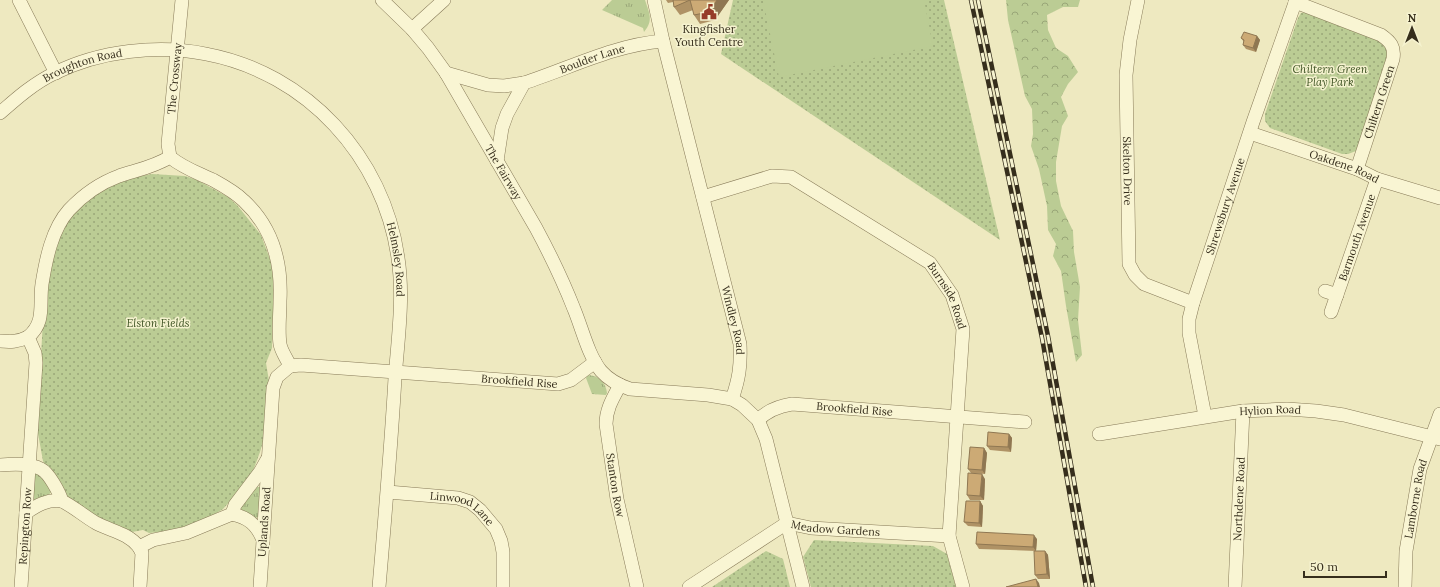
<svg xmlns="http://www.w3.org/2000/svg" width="1440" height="587" viewBox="0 0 1440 587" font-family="Lora,serif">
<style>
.grass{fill:url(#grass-tufts)}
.forest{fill:url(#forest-crowns)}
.park{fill:url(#park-dots)}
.garden{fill:#bbcc94}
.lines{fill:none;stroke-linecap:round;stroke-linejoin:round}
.minor-casing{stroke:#877a58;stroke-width:14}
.minor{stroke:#f9f5d3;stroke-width:13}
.rail-casing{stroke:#362e1c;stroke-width:4.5}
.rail{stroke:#f5f2cf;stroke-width:3;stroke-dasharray:9;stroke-linecap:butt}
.wall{fill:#af9265}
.shaded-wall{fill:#8f7752}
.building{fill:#ccaa75;stroke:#8f7752}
.labels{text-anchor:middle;stroke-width:3;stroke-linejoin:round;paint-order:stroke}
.poi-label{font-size:11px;fill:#362e1c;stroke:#f5f2cf}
.street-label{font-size:11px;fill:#362e1c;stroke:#f5f2cf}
.park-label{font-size:11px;font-style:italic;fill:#3e5323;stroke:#f5f2cf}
</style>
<defs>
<pattern id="grass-tufts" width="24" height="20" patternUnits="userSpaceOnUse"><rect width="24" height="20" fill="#bbcc94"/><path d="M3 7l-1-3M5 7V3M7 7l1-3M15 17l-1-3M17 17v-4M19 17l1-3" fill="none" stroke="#99a678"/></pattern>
<pattern id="forest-crowns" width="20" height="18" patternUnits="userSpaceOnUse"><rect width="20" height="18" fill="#bbcc94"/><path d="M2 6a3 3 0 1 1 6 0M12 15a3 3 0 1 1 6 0" fill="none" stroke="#99a678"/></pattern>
<pattern id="park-dots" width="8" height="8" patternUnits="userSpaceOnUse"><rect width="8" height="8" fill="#bbcc94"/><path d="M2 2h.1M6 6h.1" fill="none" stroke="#99a678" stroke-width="1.8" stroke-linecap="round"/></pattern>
</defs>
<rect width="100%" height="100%" fill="#eee9c0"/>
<!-- grass -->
<g class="grass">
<path d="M612 0H645C649 13 654 20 644 32L643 28 602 10Z"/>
<path d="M589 375C599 376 606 383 607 393L606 395 592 394 586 378 587 376Z"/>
<path d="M34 473H41L51 492 48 496 34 500 33 499Z"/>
<path d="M257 487H260L259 516 256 518 240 511V506Z"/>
</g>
<!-- forest -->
<path class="forest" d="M1006 0H1080L1078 7H1063L1047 15 1048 30 1056 48 1068 56 1078 72 1068 84 1061 97 1068 116 1062 126 1056 162V181L1061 206 1073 231 1074 252 1080 287 1078 320 1082 355 1076 362 1066 306 1061 271 1053 256 1056 244 1048 230 1047 206 1039 169 1031 146 1033 134 1032 109 1025 96 1008 20Z"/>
<!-- park -->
<g class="park">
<path d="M733 0H944L1000 240 721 54Z"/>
<path d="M1309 12 1382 42 1388 50 1385 67 1356 151 1348 154H1342L1270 128 1265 121V114L1298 18 1301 13Z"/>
<path d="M152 174 185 176 197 180 228 197 237 205 261 235 271 262 274 276 272 348 266 363 269 381 265 435 260 452 253 471 242 488 223 509 202 522 177 530 149 533 143 530 132 532 98 521 68 498 55 483 43 461 37 428 45 284 55 243 74 212 88 200 108 187 131 178Z"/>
<path d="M814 540 933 546 947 554 956 587H811L803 557Z"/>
<path d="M766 551 783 559 790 587H712Z"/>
</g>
<!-- garden -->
<path class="garden" d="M763 0H924L933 46 779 77Z"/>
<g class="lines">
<defs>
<g id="minor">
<path d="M19 0 56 73"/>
<path id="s1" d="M382 0 412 29 428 48 446 73 536 228C550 254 563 281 574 309 582 328 588 355 601 371 609 380 618 385 630 389L708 395 732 399 742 405 758 420 766 439 803 587"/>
<path id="s2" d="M654 0 663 41 740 344C741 366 739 379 732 399"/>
<path id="s3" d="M1138 0 1130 40 1126 75 1129 264 1135 275 1144 284 1193 303"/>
<path d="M1295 2 1381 35C1391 42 1395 47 1393 59L1357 169"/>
<path d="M412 29 444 0"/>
<path d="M446 73 488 85 504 86 524 83"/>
<path id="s4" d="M0 113C17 98 34 83 55 73 99 51 158 44 206 54 307 73 384 157 398 258 404 297 398 339 395 378 391 448 385 517 379 587"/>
<path id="s5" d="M1250 133 1357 169 1377 179 1440 198"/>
<path id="s6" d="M170 157 168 144 182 0"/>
<path id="s7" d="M497 161 502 128 507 114 524 83C570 68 614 45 663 41"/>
<path id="s8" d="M703 197 772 176 791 177 930 263 952 295 963 329 949 536"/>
<path d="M1325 291 1337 295"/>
<path id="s9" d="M1331 312 1377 179"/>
<path d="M0 341C10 342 18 342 28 337"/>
<path id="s10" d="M290 366 301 365 558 384 571 380 595 362"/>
<path id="s11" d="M620 385C613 398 606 409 606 424L617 499 637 587"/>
<path id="s12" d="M1205 416 1189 333V319L1193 303 1253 122 1296 0"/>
<path id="s13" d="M758 420C768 410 779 406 792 404L1025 422"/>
<path id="s14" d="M1099 434 1243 411 1287 409 1316 411 1344 415 1440 439"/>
<path d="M0 465C12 464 31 463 41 469 49 473 59 492 62 501 74 507 84 516 96 523 111 531 128 533 139 547L153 540 186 533 232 514 235 505 260 472 268 458"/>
<path id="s15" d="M388 492 458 498 470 502 480 510 496 529 501 541 503 552V587"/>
<path d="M26 513C37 505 48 499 62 501"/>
<path d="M232 514C248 517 257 525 263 540"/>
<path d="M139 547 142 553 140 587"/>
<path id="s16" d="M21 587 36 363 35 353 28 337C46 322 39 305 42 284 46 259 52 229 69 210 83 195 100 183 119 176 137 170 154 167 170 157 183 168 198 173 213 180 224 186 235 192 244 201 272 227 282 263 280 301 280 315 278 330 280 344 281 351 287 359 290 366L277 377 273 388 260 587"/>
<path id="s17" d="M689 587 787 523 811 528 949 536 963 587"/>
<path id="s18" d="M1235 587 1243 411"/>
<path id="s19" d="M1405 587 1406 551 1420 469 1440 414"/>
</g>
</defs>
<!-- minor casing -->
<use href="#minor" class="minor-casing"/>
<!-- minor -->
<use href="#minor" class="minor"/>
<defs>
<g id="rail">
<path d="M971 0 1042 338 1086 587"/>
<path d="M978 0 1048 336 1093 587"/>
</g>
</defs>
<!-- rail casing -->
<use href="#rail" class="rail-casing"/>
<!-- rail -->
<use href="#rail" class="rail"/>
</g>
<!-- wall -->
<g class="wall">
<path d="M666 0H729L715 20 700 24 694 15 693 10 680 15 674 7 673 2 668 3Z"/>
<path d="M1257 36 1260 40 1256 52 1246 49 1243 45 1244 42 1241 38Z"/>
<path d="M1009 434 1012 438 1011 452 990 450 987 446Z"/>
<path d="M984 448 987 453 985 474 971 473 968 469Z"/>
<path d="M985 479 984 500H970L967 495Z"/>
<path d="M980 501 983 506 982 527 968 526 964 522Z"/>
<path d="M1037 539 1036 551 979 549 976 544Z"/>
<path d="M1045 551 1048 555 1050 579H1038L1035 575Z"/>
</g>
<!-- shaded-wall -->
<g class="shaded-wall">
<path d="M717 0H729L715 20 709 12Z"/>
<path d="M1257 36 1260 40 1256 52 1253 48Z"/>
<path d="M1009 434 1012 438 1011 452 1008 447Z"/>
<path d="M984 448 987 453 985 474 982 470Z"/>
<path d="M982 474 985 479 984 500 980 496Z"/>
<path d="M980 501 983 506 982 527 979 523Z"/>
<path d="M1034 535 1037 539 1036 551 1033 547Z"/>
<path d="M1045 551 1048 555 1050 579 1047 574Z"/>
<path d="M1036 579 1039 583 1040 587H1038Z"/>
</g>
<!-- building -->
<g class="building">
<path d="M673 0H717L709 12 694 15 690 0 674 7Z"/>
<path d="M1244 32 1257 36 1253 48 1243 45 1244 40 1241 38Z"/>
<path d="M988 432 1009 434 1008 447 987 446Z"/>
<path d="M970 447 984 448 982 470 968 469Z"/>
<path d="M968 473 982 474 980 496 967 495Z"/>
<path d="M966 501H980L979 523 964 522Z"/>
<path d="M977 532 1034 535 1033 547 976 544Z"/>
<path d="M1034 551H1045L1047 574 1035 575Z"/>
<path d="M1036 579 1038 587H1006Z"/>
</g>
<!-- icons -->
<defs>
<symbol id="civic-bare" viewBox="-9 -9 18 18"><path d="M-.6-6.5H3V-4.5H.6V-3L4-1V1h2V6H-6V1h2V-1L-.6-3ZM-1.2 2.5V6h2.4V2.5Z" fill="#963c28" stroke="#f5f2cf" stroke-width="2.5" paint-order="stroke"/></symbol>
</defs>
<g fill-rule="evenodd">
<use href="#civic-bare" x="698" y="1" width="22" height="22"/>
</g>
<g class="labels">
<!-- poi labels -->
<g class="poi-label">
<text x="709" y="33">Kingfisher<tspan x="709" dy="13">Youth Centre</tspan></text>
</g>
<!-- street labels -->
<g class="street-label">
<text dy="4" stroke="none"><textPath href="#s7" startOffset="156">Boulder Lane</textPath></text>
<text dy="4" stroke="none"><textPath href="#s4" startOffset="97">Broughton Road</textPath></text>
<text dy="4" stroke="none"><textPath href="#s6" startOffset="79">The Crossway</textPath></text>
<text transform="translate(1379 102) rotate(-72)" y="4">Chiltern Green</text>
<text dy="4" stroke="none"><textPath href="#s5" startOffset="100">Oakdene Road</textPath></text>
<text dy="4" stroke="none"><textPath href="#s3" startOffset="172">Skelton Drive</textPath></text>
<text dy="4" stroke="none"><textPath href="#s1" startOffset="212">The Fairway</textPath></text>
<text dy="4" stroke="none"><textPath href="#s12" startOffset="217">Shrewsbury Avenue</textPath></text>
<text dy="4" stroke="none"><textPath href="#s9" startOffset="79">Barmouth Avenue</textPath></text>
<text dy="4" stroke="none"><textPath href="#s4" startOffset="523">Helmsley Road</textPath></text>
<text dy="4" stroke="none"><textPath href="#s8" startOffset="292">Burnside Road</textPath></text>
<text dy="4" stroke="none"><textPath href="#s2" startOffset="330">Windley Road</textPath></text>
<text dy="4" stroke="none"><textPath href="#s10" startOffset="230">Brookfield Rise</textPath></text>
<text dy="4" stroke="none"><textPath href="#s13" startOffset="101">Brookfield Rise</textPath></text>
<text dy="4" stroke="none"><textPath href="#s14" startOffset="173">Hylion Road</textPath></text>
<text dy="4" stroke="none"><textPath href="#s11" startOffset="104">Stanton Row</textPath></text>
<text dy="4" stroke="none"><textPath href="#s18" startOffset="88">Northdene Road</textPath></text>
<text dy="4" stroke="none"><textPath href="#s19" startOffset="89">Lamborne Road</textPath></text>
<text dy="4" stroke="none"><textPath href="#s15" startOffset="78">Linwood Lane</textPath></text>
<text transform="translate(264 522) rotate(-86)" y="4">Uplands Road</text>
<text dy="4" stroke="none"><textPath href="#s16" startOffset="61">Repington Row</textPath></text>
<text dy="4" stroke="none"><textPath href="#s17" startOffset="166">Meadow Gardens</textPath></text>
</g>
<!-- park labels -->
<g class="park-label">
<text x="1330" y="73">Chiltern Green<tspan x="1330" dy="13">Play Park</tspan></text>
<text x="158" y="327">Elston Fields</text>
</g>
</g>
<!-- north arrow -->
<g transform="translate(1412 28)" stroke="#f5f2cf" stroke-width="3" paint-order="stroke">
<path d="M0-3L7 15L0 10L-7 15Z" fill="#362e1c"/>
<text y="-6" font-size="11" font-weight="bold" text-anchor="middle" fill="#362e1c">N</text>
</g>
<!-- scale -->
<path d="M1304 571v6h82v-6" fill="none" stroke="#362e1c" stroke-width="2"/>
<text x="1310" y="571" font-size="12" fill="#362e1c" stroke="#f5f2cf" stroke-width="3" paint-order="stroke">50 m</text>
</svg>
